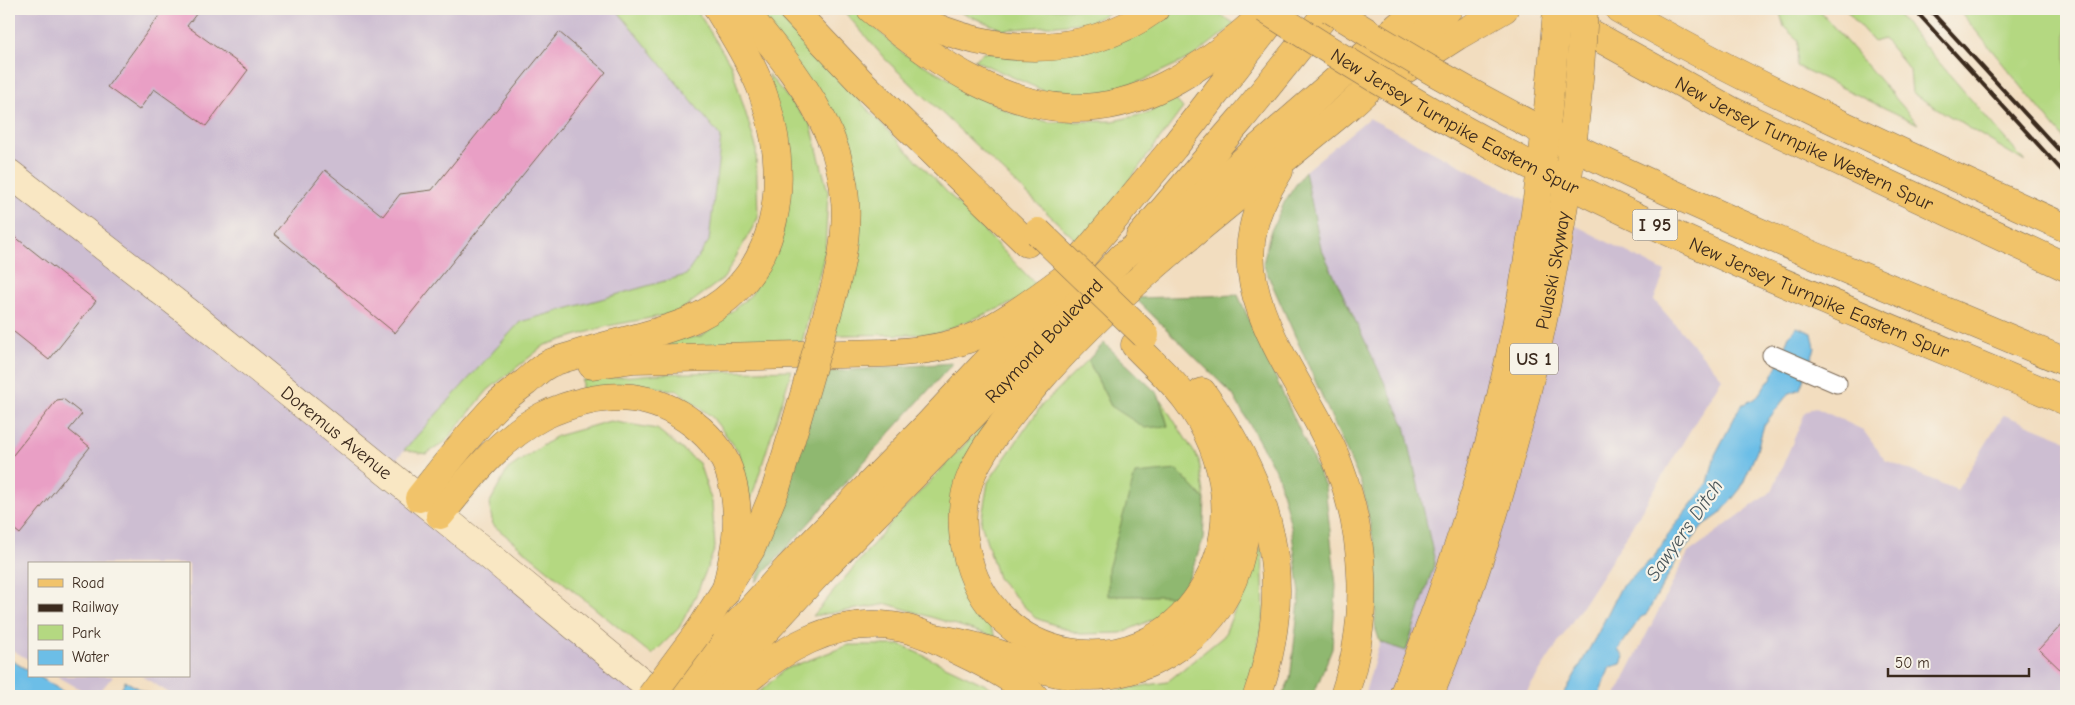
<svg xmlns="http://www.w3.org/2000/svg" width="2075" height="705" viewBox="0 0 2075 705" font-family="'Comic Neue',sans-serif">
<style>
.industrial{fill:#cdbed2}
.green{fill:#b4d881;stroke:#788150}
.forest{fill:#8fb86f;stroke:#657146}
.water{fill:#6cbee7;stroke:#547482}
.building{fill:#e99fc5}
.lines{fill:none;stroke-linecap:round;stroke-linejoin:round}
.minor-casing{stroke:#7b6956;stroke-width:21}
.secondary-casing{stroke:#7b6956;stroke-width:29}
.primary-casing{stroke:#7b6956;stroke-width:29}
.trunk-casing{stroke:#7b6956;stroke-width:29}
.motorway-casing{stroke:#7b6956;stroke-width:29}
.minor{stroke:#fff;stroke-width:19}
.secondary{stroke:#f9e7c3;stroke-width:28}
.primary{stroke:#f1c36a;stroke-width:28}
.trunk{stroke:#f1c36a;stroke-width:28}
.motorway{stroke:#f1c36a;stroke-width:28}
.rail{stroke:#3b2a1e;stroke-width:4}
.motorway-bridge-casing{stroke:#7b6956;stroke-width:29;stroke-linecap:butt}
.motorway-bridge{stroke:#f1c36a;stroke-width:28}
.labels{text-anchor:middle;stroke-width:4.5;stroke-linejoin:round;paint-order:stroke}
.shield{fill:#f7f3e8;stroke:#73665b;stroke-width:1}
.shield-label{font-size:18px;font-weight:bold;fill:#3b2a1e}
.street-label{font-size:19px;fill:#3b2a1e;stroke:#f7f3e8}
.water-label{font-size:20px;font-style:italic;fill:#4a565a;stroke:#f7f3e8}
</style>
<rect width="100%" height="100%" fill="#f7f3e8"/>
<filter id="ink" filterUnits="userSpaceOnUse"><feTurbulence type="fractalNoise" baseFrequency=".02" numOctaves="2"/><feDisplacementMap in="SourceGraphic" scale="10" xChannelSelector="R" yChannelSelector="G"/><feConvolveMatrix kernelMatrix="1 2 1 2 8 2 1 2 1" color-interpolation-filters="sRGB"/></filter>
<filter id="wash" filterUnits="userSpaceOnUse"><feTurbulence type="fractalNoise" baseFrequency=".0096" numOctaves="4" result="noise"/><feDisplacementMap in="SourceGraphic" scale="20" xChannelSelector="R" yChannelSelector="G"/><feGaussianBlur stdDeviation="1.12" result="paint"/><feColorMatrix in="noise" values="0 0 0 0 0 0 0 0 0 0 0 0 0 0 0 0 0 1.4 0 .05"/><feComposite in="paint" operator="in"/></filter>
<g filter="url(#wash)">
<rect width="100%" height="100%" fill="#f2ddbf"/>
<!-- industrial -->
<g class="industrial">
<path d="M9 9H616L721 137 709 241 686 275 520 322 382 475 663 696H174L142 676H189V564H29V660L9 648Z"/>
<path d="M1369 118 1665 272 1654 300 1722 378 1608 566 1524 696H1364L1380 642 1405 651V426L1321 248 1305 171Z"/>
<path d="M1814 407 1863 430 1885 460 1957 490 2004 415 2066 440V696H1615L1688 553 1772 491 1805 413Z"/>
<path d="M57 676H113L96 696H92Z"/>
</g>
<!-- green -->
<g class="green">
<path d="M616 9H696L731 65 756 147 758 218 724 278 677 313 608 326 545 345 488 390 444 443 426 454 404 450 520 322 686 275 709 241 721 137Z"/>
<path d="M751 9H775L873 115 1042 291 936 334 834 335 860 211 840 131Z"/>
<path d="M842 9H854L904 54 1009 112 1049 122 1113 121 1149 113 1172 96 1183 108 1081 245 885 59Z"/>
<path d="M952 9H1117L1090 22 1004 30Z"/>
<path d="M1170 9H1212L1235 24 1194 56 1141 81 1093 96 1044 91 974 60 983 53 1146 27Z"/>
<path d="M1779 9H1818L1918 124 1797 66 1798 40 1784 27Z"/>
<path d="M1845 9H1893L2025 162 1912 93 1910 70 1884 39 1874 42Z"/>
<path d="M1958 9H2066V141Z"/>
<path d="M768 74 811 125 828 192 825 252 802 342 659 350 651 342 702 336 751 295 782 234 791 166Z"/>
<path d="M1088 360 1111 406 1168 426 1159 397 1199 460 1205 500 1177 470 1182 596 1156 618 1121 633 1080 634 1035 618 998 578 981 523 988 482 1042 405Z"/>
<path d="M792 370 750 503 739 452 712 417 678 391 631 383 582 390V380L656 374Z"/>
<path d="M989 419 974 446 963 577 996 637 888 604 813 616 895 518Z"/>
<path d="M610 421 657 429 699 463 712 502 715 548 697 593 679 628 652 655 493 525 489 504 508 469 557 436Z"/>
<path d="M1262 544 1264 616 1247 696H1079L1167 682 1224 636Z"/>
<path d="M849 645H901L1009 696H755L785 669Z"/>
</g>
<!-- forest -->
<g class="forest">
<path d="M1305 171 1321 248 1405 426 1435 562 1406 651 1380 642 1375 627 1376 554 1362 486 1263 264 1270 233 1285 201Z"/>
<path d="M1238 295 1325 486 1336 585 1332 649 1313 696H1282L1290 679 1300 594 1291 526 1278 475 1233 395 1135 298Z"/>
<path d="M1104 343 1158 394 1168 426 1145 428 1111 406 1088 360Z"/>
<path d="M953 363 756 582 824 372Z"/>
<path d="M1177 470 1205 500 1203 540 1182 596H1108V569L1135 474Z"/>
</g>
<!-- water -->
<g class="water">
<path d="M1797 327 1812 333 1815 348 1800 389 1788 394 1764 425 1756 453 1741 488 1720 514 1703 526 1678 558 1646 615 1641 617 1618 650 1624 657 1621 664 1610 667 1598 696H1563L1598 633 1621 587 1654 557 1672 529 1708 483 1715 455 1741 405 1755 399 1772 377 1789 336Z"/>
<path d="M9 659 29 671V676H38L70 696H9Z"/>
<path d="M125 681 153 696H118Z"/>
</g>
<g id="blocks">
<!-- building -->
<g class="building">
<path d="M164 9H200L187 26 248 70 206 126 154 89 139 110 107 87Z"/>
<path d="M559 32 606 72 395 333 274 234 325 170 383 216 400 194 432 190Z"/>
<path d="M9 232 96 301 49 360 9 328Z"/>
<path d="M63 399 82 414 69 430 90 447 20 534 9 525V460L57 400Z"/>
<path d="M2066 620V675L2039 649Z"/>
</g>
</g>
</g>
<g filter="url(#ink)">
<use href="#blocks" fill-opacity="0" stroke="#7b6956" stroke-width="1"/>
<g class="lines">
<defs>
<path id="minor" d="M1772 355 1837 383"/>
<g id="secondary">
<path id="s1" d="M9 173 188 312 457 529 659 696"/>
</g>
<path id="primary" d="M1140 237 1241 119 1330 9"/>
<g id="trunk">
<path d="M672 696 788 568 928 425 1065 278 1174 147 1281 9"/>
<path id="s2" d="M705 696 827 564 999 388 1122 257"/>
</g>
<g id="motorway">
<path d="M743 9C817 99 869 163 835 287"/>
<path d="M792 9 861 82 1027 243"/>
<path d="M871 9C1020 134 1122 148 1269 9"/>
<path d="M899 9C978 55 1078 64 1155 9"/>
<path d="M1619 9C1763 92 1915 158 2066 228"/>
<path id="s3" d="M1565 19 1732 111 2066 267"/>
<path d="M1398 74 1457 36 1504 9"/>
<path d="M1279 171C1268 189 1257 208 1253 229 1235 312 1312 392 1339 466 1367 541 1369 621 1344 696"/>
<path d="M1122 257 1195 203 1418 9"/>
<path d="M1135 345C1152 363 1171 379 1186 399 1229 455 1241 532 1201 593 1138 692 989 666 966 550 960 524 962 496 973 471 988 439 1013 411 1036 384 1125 280 1237 199 1342 112 1380 81 1413 43 1448 9"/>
<path d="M592 365 634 359 884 353C915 352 949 348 978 335 1009 320 1037 298 1065 278"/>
<path d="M1202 392C1272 488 1297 582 1257 696"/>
<path d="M419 498C443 468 467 436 494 408 504 398 515 390 526 382 533 376 539 369 547 365 555 360 566 358 575 355 613 342 654 336 691 320 784 280 793 173 761 88 750 60 733 34 718 9"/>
<path d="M440 515C471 477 499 439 543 416 569 403 603 395 632 398 674 403 720 435 731 477 743 519 735 552 725 593"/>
<path d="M702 627 751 549 776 488 796 423"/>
<path d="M931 637C949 641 969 644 987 650 1020 660 1050 676 1085 676 1114 677 1144 668 1169 653 1241 611 1257 530 1239 453"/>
<path d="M729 696C775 652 837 613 903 628 925 633 943 643 963 653 988 665 1013 678 1034 696"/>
</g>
</defs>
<!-- minor casing -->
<use href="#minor" class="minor-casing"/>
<!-- secondary casing -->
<use href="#secondary" class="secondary-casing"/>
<!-- primary casing -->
<use href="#primary" class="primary-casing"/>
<!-- trunk casing -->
<use href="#trunk" class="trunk-casing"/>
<!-- motorway casing -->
<use href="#motorway" class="motorway-casing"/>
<!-- minor -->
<use href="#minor" class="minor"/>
<!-- secondary -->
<use href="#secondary" class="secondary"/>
<!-- primary -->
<use href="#primary" class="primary"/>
<!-- trunk -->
<use href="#trunk" class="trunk"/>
<!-- motorway -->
<use href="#motorway" class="motorway"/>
<!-- rail -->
<g class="rail">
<path d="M1914 9 2066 175"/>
<path d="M1929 9 2066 158"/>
</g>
<defs>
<g id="motorway-bridge">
<path id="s4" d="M1265 9C1360 71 1458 130 1560 180 1725 262 1897 330 2066 401"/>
<path d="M1330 9C1412 61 1497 109 1584 152 1742 228 1905 294 2066 362"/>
<path d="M1038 232 1145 335"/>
<path d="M796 423 835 287"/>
<path d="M651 696 702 627"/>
<path d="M1403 696C1441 602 1475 504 1499 405 1530 275 1547 142 1557 9"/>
<path id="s5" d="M1429 696C1452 642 1471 585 1489 529 1541 360 1575 185 1584 9"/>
</g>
</defs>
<!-- motorway-bridge casing -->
<use href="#motorway-bridge" class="motorway-bridge-casing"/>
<!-- motorway-bridge -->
<use href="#motorway-bridge" class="motorway-bridge"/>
</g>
</g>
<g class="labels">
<!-- shield labels -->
<g class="shield">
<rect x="1632.5" y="209.5" width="45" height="31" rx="4"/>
<rect x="1510" y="343.5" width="48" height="31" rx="4"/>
</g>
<g class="shield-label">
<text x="1655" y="231">I 95</text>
<text x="1534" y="365">US 1</text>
</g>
<!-- street labels -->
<g class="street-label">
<text dy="7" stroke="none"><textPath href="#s4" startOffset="221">New Jersey Turnpike Eastern Spur</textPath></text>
<text dy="7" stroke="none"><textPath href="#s3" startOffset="270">New Jersey Turnpike Western Spur</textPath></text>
<text dy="7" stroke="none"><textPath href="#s5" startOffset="444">Pulaski Skyway</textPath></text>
<text dy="7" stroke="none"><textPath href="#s4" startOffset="626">New Jersey Turnpike Eastern Spur</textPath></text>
<text dy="7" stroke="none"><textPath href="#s2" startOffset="491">Raymond Boulevard</textPath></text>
<text dy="7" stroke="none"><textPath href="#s1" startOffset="418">Doremus Avenue</textPath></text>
</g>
<!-- water labels -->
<g class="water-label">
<text transform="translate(1684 530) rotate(-55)" y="7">Sawyers Ditch</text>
</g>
</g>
<!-- margin -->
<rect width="2075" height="705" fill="none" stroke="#f7f3e8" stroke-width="30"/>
<!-- legend -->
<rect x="28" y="562" width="162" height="115" fill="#f7f3e8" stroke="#aca397"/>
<rect x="38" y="579" width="25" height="8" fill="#f1c36a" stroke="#aca397"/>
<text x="72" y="588" font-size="15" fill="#3b2a1e">Road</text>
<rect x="38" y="604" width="25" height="8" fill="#3b2a1e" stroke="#aca397"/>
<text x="72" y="612" font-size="15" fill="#3b2a1e">Railway</text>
<rect x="38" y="625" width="25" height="15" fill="#b4d881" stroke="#aca397"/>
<text x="72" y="638" font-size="15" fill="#3b2a1e">Park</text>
<rect x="38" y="650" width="25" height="15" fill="#6cbee7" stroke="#aca397"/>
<text x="72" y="662" font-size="15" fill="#3b2a1e">Water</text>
<!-- scale -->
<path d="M1888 668v8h141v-8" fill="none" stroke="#3b2a1e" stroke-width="2.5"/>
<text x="1895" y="668" font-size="15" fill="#3b2a1e" stroke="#f7f3e8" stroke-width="4" paint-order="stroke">50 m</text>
</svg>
